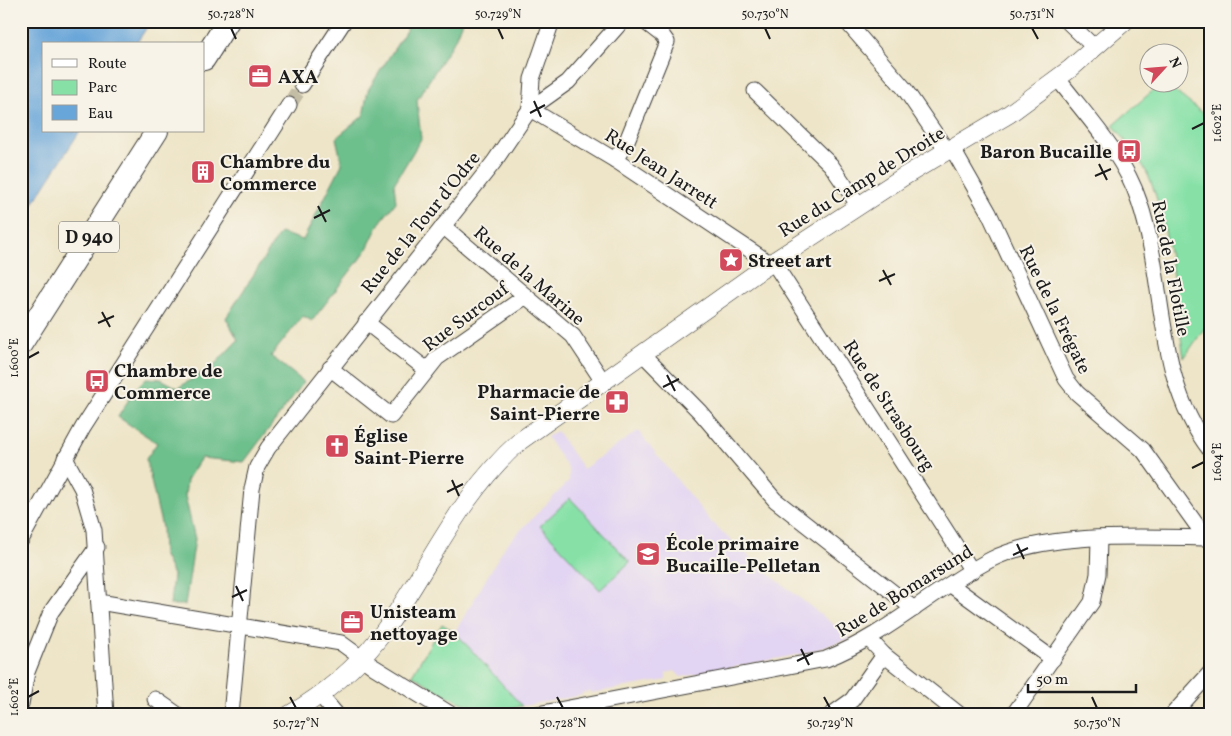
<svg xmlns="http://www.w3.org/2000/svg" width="1231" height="736" viewBox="0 0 1231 736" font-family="Vollkorn,serif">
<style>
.built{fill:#e2d4f3}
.green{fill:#87e1a7;stroke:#527e62}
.forest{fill:#6dbf8c;stroke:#446e54}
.water{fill:#68a5d9;stroke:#42607a}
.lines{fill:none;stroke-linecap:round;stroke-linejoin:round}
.minor-tunnel{stroke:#c4bda6;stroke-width:15;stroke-dasharray:15 8;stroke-linecap:butt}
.minor-casing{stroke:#3c3a36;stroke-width:17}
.tertiary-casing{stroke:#3c3a36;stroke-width:19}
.primary-casing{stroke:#3c3a36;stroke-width:24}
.minor{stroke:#fff;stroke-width:15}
.tertiary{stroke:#fff;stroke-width:18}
.primary{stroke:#fff;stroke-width:22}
.ticks{fill:none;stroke:#1c1c1c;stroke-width:2}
.labels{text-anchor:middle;stroke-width:4;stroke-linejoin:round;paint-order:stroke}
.shield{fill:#f7f3e8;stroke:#5e5c59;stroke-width:1}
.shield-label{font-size:18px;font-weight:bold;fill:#1c1c1c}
.poi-label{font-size:19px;font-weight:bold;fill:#1c1c1c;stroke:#f7f3e8;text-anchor:start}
.street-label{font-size:19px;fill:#1c1c1c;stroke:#f7f3e8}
.neatline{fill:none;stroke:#1c1c1c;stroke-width:2}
.ticks-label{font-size:12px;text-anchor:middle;fill:#1c1c1c}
</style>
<rect width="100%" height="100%" fill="#f7f3e8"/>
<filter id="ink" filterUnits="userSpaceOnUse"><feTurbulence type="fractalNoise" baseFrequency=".02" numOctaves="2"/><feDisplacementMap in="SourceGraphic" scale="10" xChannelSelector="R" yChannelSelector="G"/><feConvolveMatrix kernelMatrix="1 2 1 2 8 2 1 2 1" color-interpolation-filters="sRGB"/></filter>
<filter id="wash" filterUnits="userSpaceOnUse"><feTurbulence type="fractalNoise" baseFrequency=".0096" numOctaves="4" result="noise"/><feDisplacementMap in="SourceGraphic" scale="20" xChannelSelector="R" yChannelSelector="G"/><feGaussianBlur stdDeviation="1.12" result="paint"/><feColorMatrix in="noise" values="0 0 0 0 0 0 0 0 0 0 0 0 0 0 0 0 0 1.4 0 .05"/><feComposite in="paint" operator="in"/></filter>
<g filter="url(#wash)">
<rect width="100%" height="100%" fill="#eee5c8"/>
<!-- built -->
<path class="built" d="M557 431 583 469 638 431 711 522 769 574 851 638 806 653 681 677 675 671 666 673V680L591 693 590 691 582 693V695L522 706 455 632 506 545 569 481V470L547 437Z"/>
<!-- green -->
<g class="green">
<path d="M1163 82 1210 119V320L1184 358C1175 301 1171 228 1148 175 1139 157 1126 141 1113 125Z"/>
<path d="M570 498 630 562 600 590 540 526Z"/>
<path d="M442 624 455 632 522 706C472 716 454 699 412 675Z"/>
</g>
<!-- forest -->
<path class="forest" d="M412 21H462L455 39 417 100 421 139 394 184 396 202 379 224 366 251 312 321 303 316 271 356 304 382 244 462 201 458 187 480 185 496 195 539 185 605H170L173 575 163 554 162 528 146 459 157 443 118 417 134 391 146 378 161 379 178 388 215 364 238 340 226 318 280 233 303 240 342 164 336 138 363 116 368 90Z"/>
<!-- water -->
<path class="water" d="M21 21H151L136 44H44V131H80L21 222Z"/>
</g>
<g filter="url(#ink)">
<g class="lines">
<!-- minor-tunnel -->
<path class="minor-tunnel" d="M289 105 302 85"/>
<defs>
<g id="minor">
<path d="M846 21 904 88 947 151"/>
<path d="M1067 21 1095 48"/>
<path d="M1058 79C1087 117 1124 155 1139 201 1167 283 1154 378 1210 450"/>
<path d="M302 85 344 21"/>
<path d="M755 91 831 165 859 206"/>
<path d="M530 109 615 160 777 268 972 571"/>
<path d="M530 109 532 79 552 21"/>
<path d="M952 148 989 213 1066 379 1077 393 1143 450 1206 538"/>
<path d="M615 160 626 143 667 42 662 35 644 21"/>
<path d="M443 226 573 336 604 383"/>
<path d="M366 322 427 370"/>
<path d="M644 355 700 412 775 500 914 609"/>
<path d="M330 368 391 416 437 358 526 296"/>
<path d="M65 458 82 489 94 530 106 715"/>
<path d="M21 540 83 427 289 105"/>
<path d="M951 585 1053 659"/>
<path d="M99 602 341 643 374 667 452 715"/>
<path d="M869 639 884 655 960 715"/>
<path d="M320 695 337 715"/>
<path d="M155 699 178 715"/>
<path d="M21 704 27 672 51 612 97 547"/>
<path d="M231 715 252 489 257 467 268 448 494 162 530 109 568 82 622 21"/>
<path d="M532 715 826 659C887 635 935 588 992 559 1048 531 1147 537 1210 538"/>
<path d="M831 715 852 700 884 655"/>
<path d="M1013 715 1092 602 1098 574 1099 539"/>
<path d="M1172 715 1210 673"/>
</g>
<path id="tertiary" d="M289 715C323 695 355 669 379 638 429 571 455 499 520 441L759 271 903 177 1009 114 1070 69 1125 21"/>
<g id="primary">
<path d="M204 59 228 21"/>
<path d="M21 344 157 131"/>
</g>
</defs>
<!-- minor casing -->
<use href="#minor" class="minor-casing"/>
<!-- tertiary casing -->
<use href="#tertiary" class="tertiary-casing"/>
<!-- primary casing -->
<use href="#primary" class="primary-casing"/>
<!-- minor -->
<use href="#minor" class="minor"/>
<!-- tertiary -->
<use href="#tertiary" class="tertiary"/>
<!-- primary -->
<use href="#primary" class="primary"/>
</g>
</g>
<!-- ticks -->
<path class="ticks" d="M231 28 236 39M498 28 503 39M765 28 770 39M1032 28 1038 39M534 101 541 117M530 113 545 105M1192 129 1204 123M1099 164 1107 180M1095 176 1111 169M318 206 326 222M314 218 330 210M883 270 891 285M879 281 895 274M102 312 110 327M98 323 114 316M28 358 39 352M667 375 675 391M663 387 679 379M1192 468 1204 462M452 480 459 496M447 492 463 484M1017 544 1024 559M1013 555 1028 548M236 586 243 601M232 597 247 590M801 649 809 665M797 661 813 653M28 697 39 691M290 697 296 708M557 697 563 708M824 697 830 708M1092 697 1097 708"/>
<!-- icons -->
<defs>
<symbol id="office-square" viewBox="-11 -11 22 22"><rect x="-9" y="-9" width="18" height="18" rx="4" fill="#d1495b" stroke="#f7f3e8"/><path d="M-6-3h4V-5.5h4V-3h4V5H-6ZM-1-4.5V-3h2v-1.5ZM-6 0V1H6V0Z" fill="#fff"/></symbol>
<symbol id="bus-square" viewBox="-11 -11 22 22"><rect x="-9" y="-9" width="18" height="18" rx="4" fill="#d1495b" stroke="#f7f3e8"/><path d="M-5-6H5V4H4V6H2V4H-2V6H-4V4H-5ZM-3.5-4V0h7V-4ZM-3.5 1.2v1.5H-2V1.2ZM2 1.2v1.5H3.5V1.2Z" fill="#fff"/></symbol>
<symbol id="building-square" viewBox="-11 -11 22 22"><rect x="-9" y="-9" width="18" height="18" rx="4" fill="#d1495b" stroke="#f7f3e8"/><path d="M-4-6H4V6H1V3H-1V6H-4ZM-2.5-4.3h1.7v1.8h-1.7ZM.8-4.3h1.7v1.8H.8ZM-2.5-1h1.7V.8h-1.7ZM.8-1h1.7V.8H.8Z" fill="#fff"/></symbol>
<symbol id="sight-square" viewBox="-11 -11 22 22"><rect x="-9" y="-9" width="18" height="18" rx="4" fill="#d1495b" stroke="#f7f3e8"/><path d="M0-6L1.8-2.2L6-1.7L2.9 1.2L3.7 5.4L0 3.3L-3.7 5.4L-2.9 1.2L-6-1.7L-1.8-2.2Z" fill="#fff"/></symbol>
<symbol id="pharmacy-square" viewBox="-11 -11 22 22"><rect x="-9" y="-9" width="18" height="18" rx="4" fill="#d1495b" stroke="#f7f3e8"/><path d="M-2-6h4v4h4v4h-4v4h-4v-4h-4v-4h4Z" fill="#fff"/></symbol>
<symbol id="church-square" viewBox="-11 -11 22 22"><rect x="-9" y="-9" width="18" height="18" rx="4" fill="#d1495b" stroke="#f7f3e8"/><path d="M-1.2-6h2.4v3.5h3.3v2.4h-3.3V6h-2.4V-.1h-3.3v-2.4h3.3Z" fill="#fff"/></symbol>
<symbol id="school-square" viewBox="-11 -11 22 22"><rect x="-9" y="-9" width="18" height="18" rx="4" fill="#d1495b" stroke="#f7f3e8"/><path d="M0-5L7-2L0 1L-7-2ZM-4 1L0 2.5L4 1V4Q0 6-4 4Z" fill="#fff"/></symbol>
</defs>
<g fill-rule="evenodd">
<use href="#office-square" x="246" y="62" width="28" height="28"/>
<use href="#bus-square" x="1115" y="137" width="28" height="28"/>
<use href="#building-square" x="189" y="158" width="28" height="28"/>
<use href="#sight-square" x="717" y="246" width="28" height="28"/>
<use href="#bus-square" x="83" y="367" width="28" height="28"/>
<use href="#pharmacy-square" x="603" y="388" width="28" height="28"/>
<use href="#church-square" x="323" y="432" width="28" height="28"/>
<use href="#school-square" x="634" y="540" width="28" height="28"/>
<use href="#office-square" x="338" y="608" width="28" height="28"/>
</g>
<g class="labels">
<!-- shield labels -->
<rect class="shield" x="59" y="221.5" width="60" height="31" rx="4"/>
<g class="shield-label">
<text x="89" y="243">D 940</text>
</g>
<!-- poi labels -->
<g class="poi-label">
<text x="278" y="83">AXA</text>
<text x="1112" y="158" text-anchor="end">Baron Bucaille</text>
<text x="220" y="168">Chambre du<tspan x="220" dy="22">Commerce</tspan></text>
<text x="748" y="267">Street art</text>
<text x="114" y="377">Chambre de<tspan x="114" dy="22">Commerce</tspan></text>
<text x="600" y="398" text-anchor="end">Pharmacie de<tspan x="600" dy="22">Saint-Pierre</tspan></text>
<text x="354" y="442">Église<tspan x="354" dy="22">Saint-Pierre</tspan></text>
<text x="666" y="550">École primaire<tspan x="666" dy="22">Bucaille-Pelletan</tspan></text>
<text x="370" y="618">Unisteam<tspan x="370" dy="22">nettoyage</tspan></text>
</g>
<!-- street labels -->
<g class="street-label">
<text transform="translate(662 168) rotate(33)" y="7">Rue Jean Jarrett</text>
<text transform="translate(861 181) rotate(-32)" y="7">Rue du Camp de Droite</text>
<text transform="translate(420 222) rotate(-51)" y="7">Rue de la Tour d'Odre</text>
<text transform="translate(1172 268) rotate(79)" y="7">Rue de la Flotille</text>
<text transform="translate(530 275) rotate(41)" y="7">Rue de la Marine</text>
<text transform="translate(1056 309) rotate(64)" y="7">Rue de la Frégate</text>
<text transform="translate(465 316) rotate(-37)" y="7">Rue Surcouf</text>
<text transform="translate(890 405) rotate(57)" y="7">Rue de Strasbourg</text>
<text transform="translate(904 590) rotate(-32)" y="7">Rue de Bomarsund</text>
</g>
</g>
<!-- margin -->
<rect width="1231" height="736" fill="none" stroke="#f7f3e8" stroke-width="55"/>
<!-- legend -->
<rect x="42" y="42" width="162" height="90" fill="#f7f3e8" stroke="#9f9d96"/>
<rect x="52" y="59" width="25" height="8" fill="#ffffff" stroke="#9f9d96"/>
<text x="88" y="68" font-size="15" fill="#1c1c1c">Route</text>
<rect x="52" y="80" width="25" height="15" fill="#87e1a7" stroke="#9f9d96"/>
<text x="88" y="92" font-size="15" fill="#1c1c1c">Parc</text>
<rect x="52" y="105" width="25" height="15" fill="#68a5d9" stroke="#9f9d96"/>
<text x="88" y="118" font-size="15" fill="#1c1c1c">Eau</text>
<!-- north arrow -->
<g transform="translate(1164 68) rotate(64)"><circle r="24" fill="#f7f3e8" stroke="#9f9d96"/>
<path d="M0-4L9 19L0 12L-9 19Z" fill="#d1495b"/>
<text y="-8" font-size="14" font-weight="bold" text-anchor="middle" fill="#1c1c1c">N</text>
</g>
<!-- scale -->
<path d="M1028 684v8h108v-8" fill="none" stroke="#1c1c1c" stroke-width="2.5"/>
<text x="1036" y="684" font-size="15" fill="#1c1c1c" stroke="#f7f3e8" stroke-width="4" paint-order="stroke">50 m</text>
<rect x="28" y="28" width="1176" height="680" class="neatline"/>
<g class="ticks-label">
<text x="231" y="18">50.728°N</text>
<text x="498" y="18">50.729°N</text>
<text x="765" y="18">50.730°N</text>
<text x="1032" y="18">50.731°N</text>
<text transform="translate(1217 123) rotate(-90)" y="4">1.602°E</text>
<text transform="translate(14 358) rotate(-90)" y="4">1.600°E</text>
<text transform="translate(1217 462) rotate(-90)" y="4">1.604°E</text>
<text transform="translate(14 697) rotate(-90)" y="4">1.602°E</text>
<text x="296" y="727">50.727°N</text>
<text x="563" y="727">50.728°N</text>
<text x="830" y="727">50.729°N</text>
<text x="1097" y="727">50.730°N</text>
</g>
</svg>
